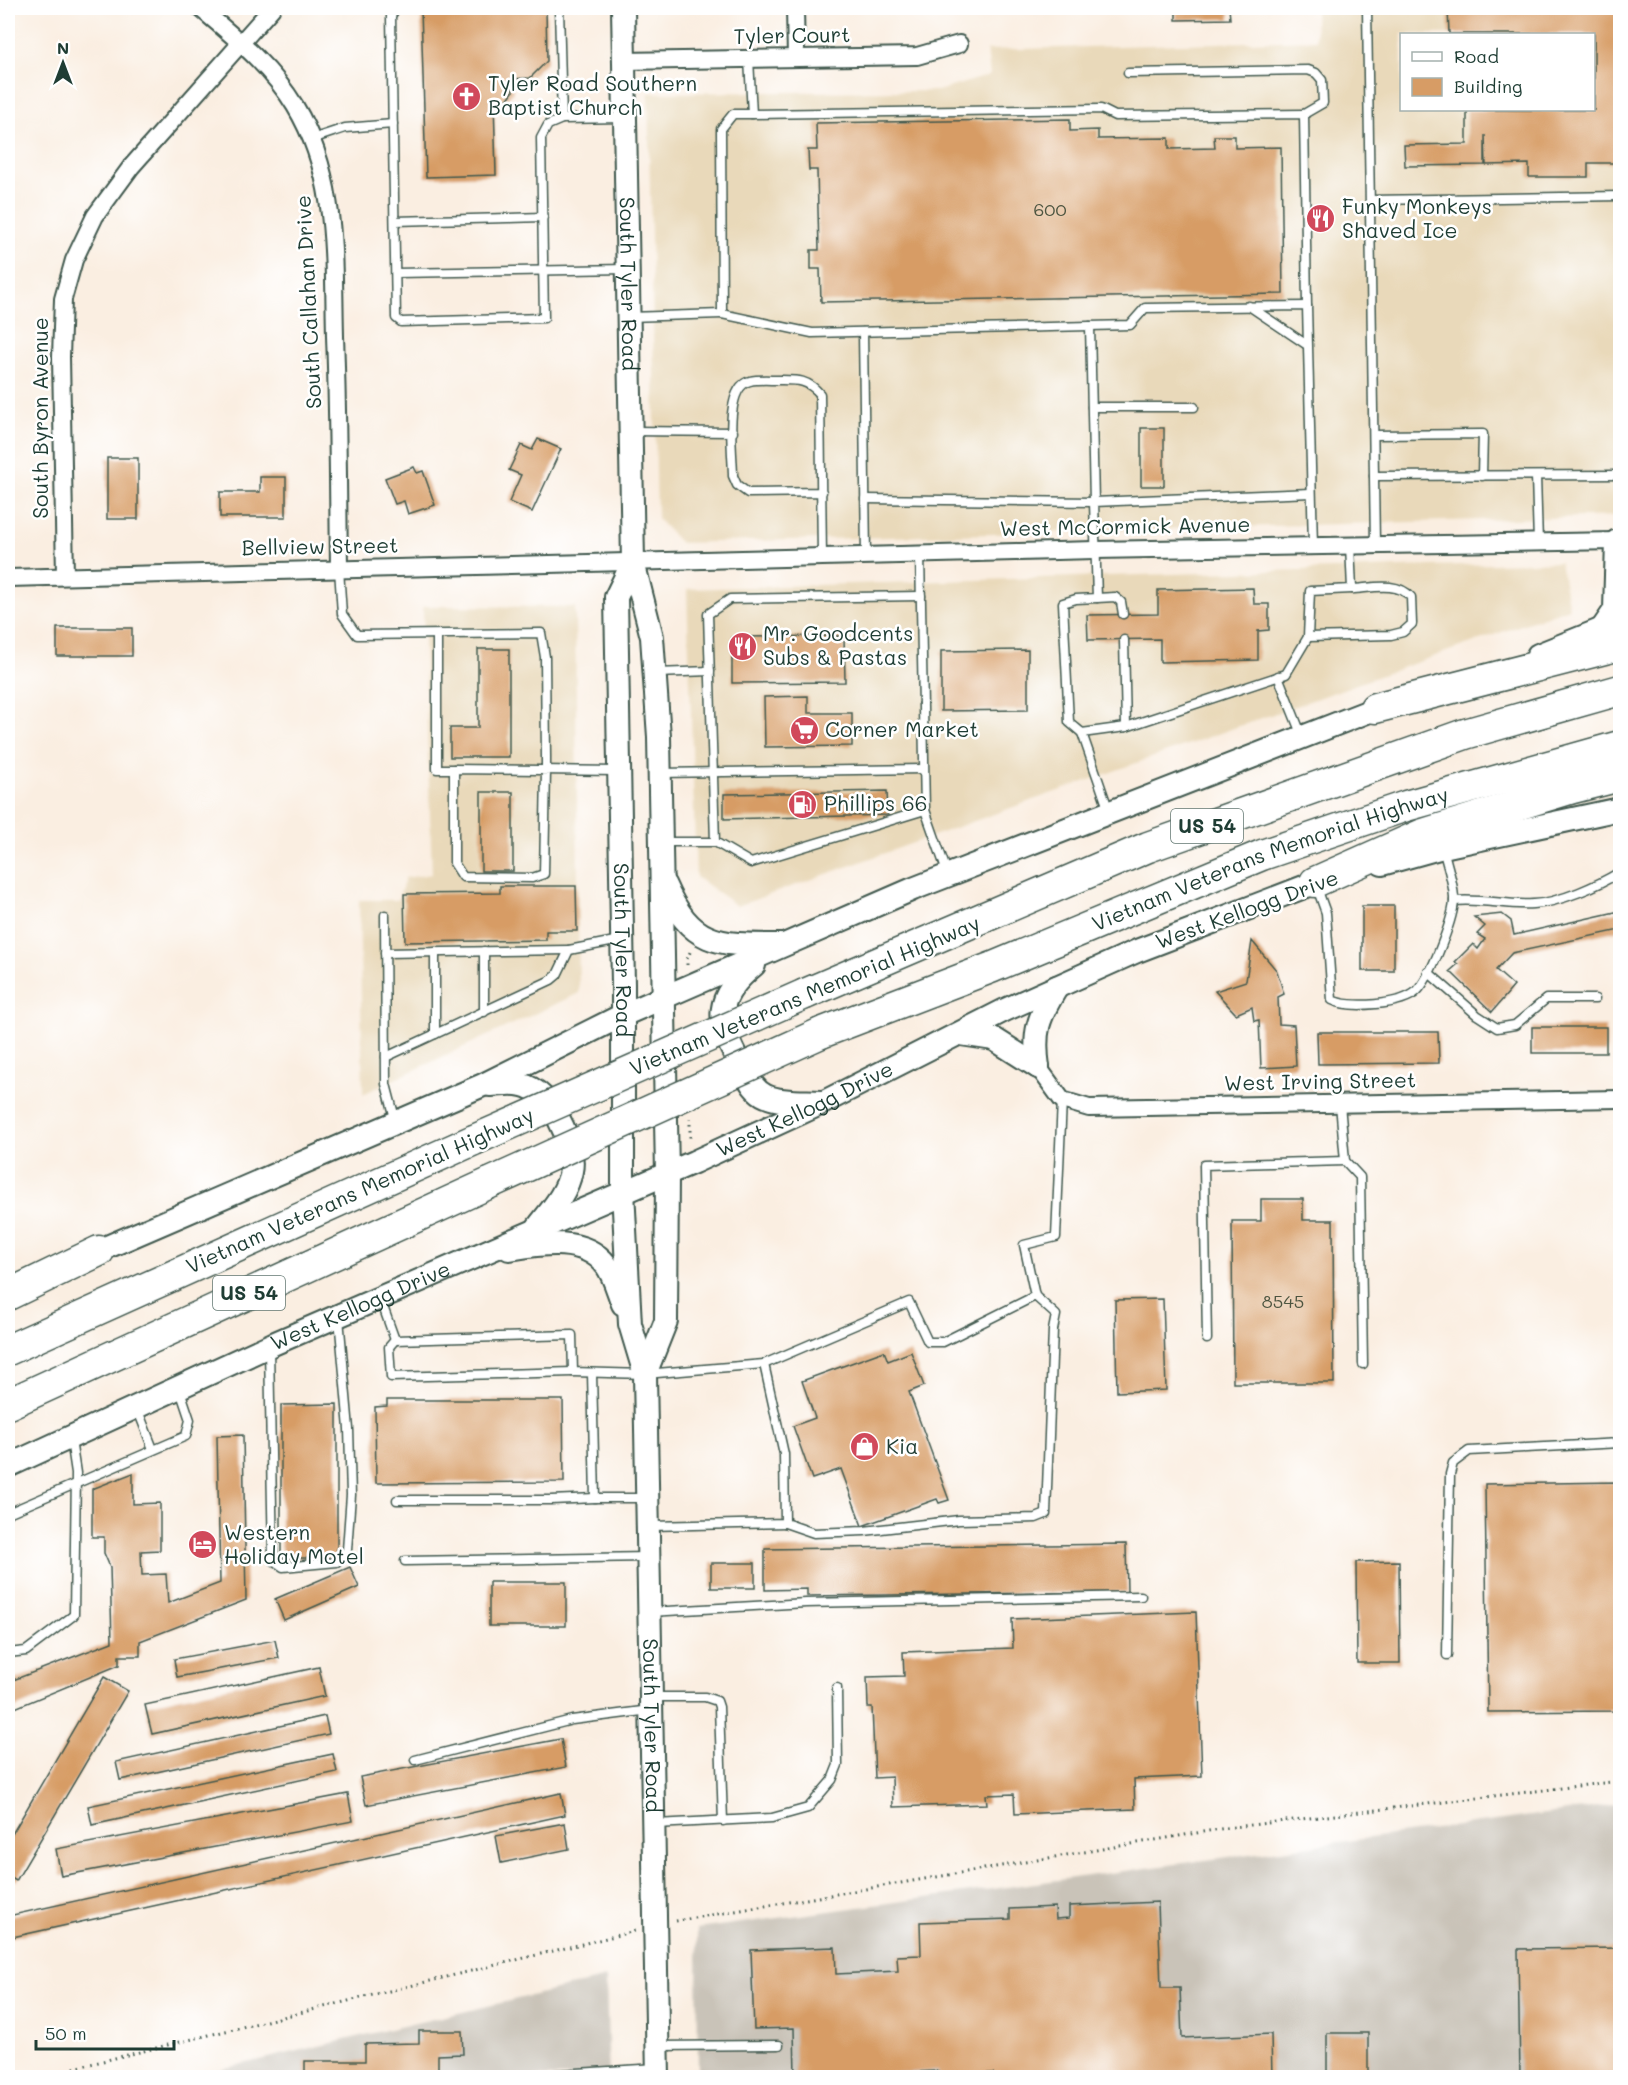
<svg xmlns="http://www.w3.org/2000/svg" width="1628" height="2085" viewBox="0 0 1628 2085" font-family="Mali,sans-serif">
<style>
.built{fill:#e9d9ba;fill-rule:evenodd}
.industrial{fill:#c9c3b8}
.building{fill:#d79c65}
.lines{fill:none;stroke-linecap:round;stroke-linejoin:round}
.lane-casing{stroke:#40584e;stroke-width:11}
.street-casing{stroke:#40584e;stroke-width:20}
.secondary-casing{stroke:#40584e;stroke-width:26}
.highway-casing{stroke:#40584e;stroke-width:33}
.path{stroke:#40584e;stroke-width:3;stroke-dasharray:1.5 4.5;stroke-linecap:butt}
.lane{stroke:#fff;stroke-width:8}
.street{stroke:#fff;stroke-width:16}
.secondary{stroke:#fff;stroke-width:22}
.highway{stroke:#fff;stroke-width:30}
.highway-bridge-casing{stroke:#40584e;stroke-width:33;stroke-linecap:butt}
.highway-bridge{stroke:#fff;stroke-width:30}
.labels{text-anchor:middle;stroke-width:5;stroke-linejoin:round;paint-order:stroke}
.number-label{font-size:18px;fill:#4d5540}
.shield{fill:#fff;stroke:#627771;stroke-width:1.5}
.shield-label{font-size:20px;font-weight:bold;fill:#1f3d34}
.street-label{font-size:21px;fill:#1f3d34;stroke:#fff}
.poi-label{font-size:21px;fill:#1f3d34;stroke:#fff;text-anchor:start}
</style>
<rect width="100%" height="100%" fill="#fff"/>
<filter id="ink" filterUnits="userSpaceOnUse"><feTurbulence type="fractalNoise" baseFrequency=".0167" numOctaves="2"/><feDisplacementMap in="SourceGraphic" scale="12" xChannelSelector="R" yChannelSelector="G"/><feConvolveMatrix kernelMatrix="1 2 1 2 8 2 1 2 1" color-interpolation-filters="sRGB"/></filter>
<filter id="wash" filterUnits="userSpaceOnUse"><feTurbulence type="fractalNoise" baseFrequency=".008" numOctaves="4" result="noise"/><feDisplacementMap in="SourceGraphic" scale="24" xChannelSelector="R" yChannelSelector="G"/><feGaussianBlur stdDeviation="1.35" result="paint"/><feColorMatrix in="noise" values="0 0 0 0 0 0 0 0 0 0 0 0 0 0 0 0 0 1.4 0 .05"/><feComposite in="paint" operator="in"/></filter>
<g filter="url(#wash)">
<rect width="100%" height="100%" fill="#faeee1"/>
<!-- built -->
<g class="built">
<path d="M1315 8H1620V516L680 543 657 518 648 93 938 91 990 75 987 50 1316 40ZM1402 34H1594V110H1402Z"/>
<path d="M1560 562 1569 608 737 906 696 877 687 589Z"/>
<path d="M423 606 575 607 579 993 363 1094 359 900H398L405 878 432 874Z"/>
</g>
<!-- industrial -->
<g class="industrial">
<path d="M1620 1804V2077H698L697 1929Z"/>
<path d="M606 1978 609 2077H188Z"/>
</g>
<g id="blocks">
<!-- building -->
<g class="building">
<path d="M421 8H546L547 61 530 78 512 79 513 92 507 100H494L496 175 426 177Z"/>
<path d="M1176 8H1229L1230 19 1176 20Z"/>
<path d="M1448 8H1620V163H1588V177H1529V164L1486 165 1485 135V165L1405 166 1404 145 1467 144V110H1594V34H1449Z"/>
<path d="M1070 119V131L1098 130V139L1169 138V149L1215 148 1214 136H1235V148L1281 147 1283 294 821 302 820 269H811V250H819L817 170H809L808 150H817L816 123Z"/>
<rect x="1141" y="428" width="23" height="58"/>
<path d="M538 439 561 449 532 512 509 502 521 475 509 470 521 445 532 450Z"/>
<rect x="107" y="458" width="31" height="61"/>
<path d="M414 467 417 473 423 471 435 505 408 514 404 501 395 504 385 478Z"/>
<path d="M260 477H286V517H220V492H260Z"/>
<path d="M1253 588 1254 604H1269V630L1258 631V660L1160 662V639L1088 640 1087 615 1158 614V590Z"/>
<rect x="57" y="628" width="75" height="28"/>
<path d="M844 636 845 682 732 683V637Z"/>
<path d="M478 649H509V757H450V728H478Z"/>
<path d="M1028 650V710L941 711V651Z"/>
<path d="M808 696V713H852V746L765 747 764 697Z"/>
<path d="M887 791 888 815 724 819V794Z"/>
<rect x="481" y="792" width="32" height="79"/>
<path d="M500 886H576L577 931H546V940L405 942 404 894 500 893Z"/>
<rect x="1362" y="906" width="32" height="65"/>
<path d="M1620 911V930L1512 953 1496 970 1514 986 1492 1012 1450 971 1458 964 1455 962 1473 944 1478 949 1485 939 1477 934 1485 926 1474 917 1502 914 1511 921 1514 935Z"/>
<path d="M1252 941 1277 971 1284 994 1278 997 1279 1024 1294 1025 1296 1066 1261 1068 1259 1020 1254 1021 1252 1007 1236 1014 1215 991 1246 981Z"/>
<rect x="1532" y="1027" width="74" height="26"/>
<path d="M1317 1032H1438L1439 1063 1318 1064Z"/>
<path d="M1261 1199H1303V1220H1333L1334 1383H1233L1232 1221H1261Z"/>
<path d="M1163 1299 1166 1390 1117 1392 1115 1300Z"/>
<path d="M884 1351 888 1361 911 1352 924 1386 909 1392 949 1500 939 1503 937 1499 862 1526 841 1469 812 1479 793 1426 815 1418 802 1381Z"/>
<path d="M387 1400H563L564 1482 376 1483 375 1407 387 1406Z"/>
<path d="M337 1404V1558H281V1405Z"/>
<path d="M243 1435 246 1600 140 1641V1656H119V1665L8 1711V1682L112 1642 110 1567 104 1553V1537H92V1489L133 1473V1504L160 1503V1550L141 1551 142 1575 166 1574 168 1603 220 1583 217 1436Z"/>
<path d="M1620 1482V1711L1488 1712 1485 1484Z"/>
<path d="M1126 1544 1127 1592 807 1596V1589L765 1590V1549Z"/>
<path d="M1399 1561 1400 1663H1357L1356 1562Z"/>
<rect x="711" y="1563" width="44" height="25"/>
<path d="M350 1567 359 1587 284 1620 275 1599Z"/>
<rect x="489" y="1582" width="77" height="44"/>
<path d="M1196 1612 1202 1776 1134 1779 1135 1809 1015 1814 1014 1794 986 1795 987 1804 893 1807 892 1777 875 1778 872 1707H868L867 1677 904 1676 903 1652 1013 1648 1012 1619Z"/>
<path d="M275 1640 279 1658 177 1677 174 1659Z"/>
<path d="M319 1667 325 1696 152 1734 145 1705Z"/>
<path d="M104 1677 128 1691 16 1881 8 1876V1841Z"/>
<path d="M325 1716 329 1734 120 1780 116 1762Z"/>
<path d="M561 1739 566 1767 366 1805 360 1777Z"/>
<path d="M333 1754 337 1772 92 1825 88 1806Z"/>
<path d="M561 1793 565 1815 8 1938V1916Z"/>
<path d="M348 1794 353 1821 61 1876 56 1849Z"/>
<path d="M565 1823 569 1849 501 1863 496 1836Z"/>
<path d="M1617 1826H1620V1895H1618Z"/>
<path d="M1158 1902 1161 1988H1180L1182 2038 1271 2034 1272 2078H993V2073L973 2074V2078H938V2071L795 2077 794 2028 754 2029 751 1950 835 1947 836 1974 898 1971 897 1956 921 1955 920 1922 1010 1919V1909L1055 1907 1056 1919 1069 1918V1906Z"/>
<path d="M1620 1948V2078H1520L1518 1949Z"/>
<path d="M419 2031H462L463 2054 438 2055V2073L421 2074V2078H305V2061H365V2044L419 2043Z"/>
<rect x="1327" y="2033" width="41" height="43"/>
</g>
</g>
</g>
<g filter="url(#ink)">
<use href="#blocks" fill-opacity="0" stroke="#40584e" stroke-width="1.5"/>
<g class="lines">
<defs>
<g id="lane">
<path d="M396 8 391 16 396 318 401 322 544 318 541 138 548 125 562 119 624 118"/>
<path d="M559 8 562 119"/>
<path d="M1367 8 1375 544"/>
<path d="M1128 73 1308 70 1316 73 1322 80 1323 103 1304 114"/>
<path d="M752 114 1101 109 1115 116 1304 114 1307 306"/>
<path d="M312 139 345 128 393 124"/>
<path d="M1371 200 1620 196"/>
<path d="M395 221 543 217"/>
<path d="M396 273 626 269"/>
<path d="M1249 306 1307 345"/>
<path d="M722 314 812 333 1130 325 1145 308 1307 306 1313 546"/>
<path d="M629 317 722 314 721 129 733 114H752L749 59"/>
<path d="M863 332 866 556"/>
<path d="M1092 407H1194"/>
<path d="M631 431 733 432"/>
<path d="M1374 435 1483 434 1482 476"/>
<path d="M1374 476 1620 475"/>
<path d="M1536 476 1538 543"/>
<path d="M822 492 748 493 737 485 733 476C733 454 723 387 750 381 758 379 769 380 778 380 797 380 807 379 820 394L822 557"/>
<path d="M1311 493 1094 502 1097 598 1076 599 1063 603 1069 722 1082 733 1126 727 1286 674 1308 637 1310 591 1352 589 1350 545"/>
<path d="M865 499 1094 502 1090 326"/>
<path d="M920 554 925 810 948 875"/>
<path d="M339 569 342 614 357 635 541 633 545 657 546 757V771L544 874 532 878 463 877 454 863V769L617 771"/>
<path d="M1097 598 1115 597 1121 602 1123 614"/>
<path d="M437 636V769H454"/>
<path d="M1308 637 1391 635 1403 632 1412 624 1411 597C1397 581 1372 588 1352 589"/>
<path d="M1124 640 1126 727"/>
<path d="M657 673 710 671"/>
<path d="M1278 676 1302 736"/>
<path d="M1082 733 1109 811"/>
<path d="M660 773 923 769"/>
<path d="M661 842H715L708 614 730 599 921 596"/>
<path d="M715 842 751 863 925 810"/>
<path d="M1317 888 1326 913 1332 1000C1349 1009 1402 1005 1417 991 1431 977 1452 922 1454 902 1455 885 1446 864 1443 847"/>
<path d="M1454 901C1481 898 1507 906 1533 904 1559 903 1599 885 1620 872"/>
<path d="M385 915 386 1084 396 1122"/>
<path d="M435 952V1034"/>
<path d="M385 953 569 950"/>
<path d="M1428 972 1477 1015 1497 1028 1515 1025 1546 999H1595"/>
<path d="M484 1012V951"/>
<path d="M386 1057 551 980 557 975 569 950 620 940"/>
<path d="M1340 1104 1345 1161 1360 1177 1363 1364"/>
<path d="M380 1298 395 1340 572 1335 573 1372 645 1374 764 1364 909 1302 928 1342H943L1035 1296 1024 1245 1056 1237 1062 1100"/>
<path d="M1207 1339 1204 1165 1345 1161"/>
<path d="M395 1340 389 1347 391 1377 573 1372"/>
<path d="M269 1348 273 1560 283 1567 337 1562 347 1550 351 1495 349 1429 339 1318"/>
<path d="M592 1373 595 1498H647"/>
<path d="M137 1408 153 1449"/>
<path d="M397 1500H551L595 1498"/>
<path d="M8 1513 186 1436 190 1420 180 1390"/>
<path d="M785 1523 814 1533 864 1531 959 1520 1036 1518 1046 1514 1053 1330 1056 1315 1035 1296"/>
<path d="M650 1526 785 1523 784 1454 764 1364"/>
<path d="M405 1561 648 1557"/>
<path d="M650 1612 806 1603 1141 1596"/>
<path d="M8 1653 26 1651 74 1615 76 1473 71 1440"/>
<path d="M1447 1655 1450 1474 1453 1463 1469 1451 1620 1443"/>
<path d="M652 1697H705L717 1701 719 1707 723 1821"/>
<path d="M415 1760 572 1720 650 1710"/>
<path d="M656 1824 772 1818 808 1808 832 1780 838 1765 837 1688"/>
<path d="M658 2046 779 2045"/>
<path d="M496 2078 657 2068"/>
</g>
<g id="street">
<path d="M200 8C234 37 271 66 295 106 338 177 333 255 335 336 338 413 338 491 339 568"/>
<path d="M795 8 796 58"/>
<path d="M623 61 917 56 959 44"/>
<path d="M65 576 61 357 63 299 74 260 95 216 131 167 272 8"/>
<path d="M8 578 1095 550 1617 541"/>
<path d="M1038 1067 1062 1100 1089 1108 1620 1099"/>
</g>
<g id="secondary">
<path id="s1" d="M623 8 633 562 652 637 659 737 667 1174 666 1321 645 1374"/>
<path id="s2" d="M633 562 616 597 623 984V1191L630 1324 645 1374 658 2078"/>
<path d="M1602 629 1615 610 1617 541"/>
<path d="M1538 655 1620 622"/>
<path d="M1382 864 1443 847 1620 809"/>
<path d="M664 884C691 946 718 945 780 945"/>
<path d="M754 965C714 998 715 1020 740 1064 747 1075 753 1091 766 1096 781 1103 804 1101 821 1102"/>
<path d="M961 1034 994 1039 1038 1067"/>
<path d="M1038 1067C1033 1031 1038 1018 1057 987"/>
<path d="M490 1085C500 1085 512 1082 522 1085 550 1090 577 1145 571 1171 567 1193 551 1210 538 1227"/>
<path d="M509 1249C540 1244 584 1236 606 1265 614 1275 618 1292 623 1304"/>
<path d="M84 1257 483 1085 623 1015 913 889 1390 703"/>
<path id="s3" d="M8 1466 273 1344 694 1162 822 1103 1005 1010 1137 951 1330 877"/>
</g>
<g id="highway">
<path d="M1375 708 1620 645"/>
<path d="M1315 882 1423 834 1573 788 1620 776"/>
<path d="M805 994 1148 847 1465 734 1620 690"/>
<path id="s4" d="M821 1033 993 967 1262 855 1406 806 1620 746"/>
<path d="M8 1295 99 1251"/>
<path d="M8 1350 474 1140"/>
<path d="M8 1404 490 1183"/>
</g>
</defs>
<!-- lane casing -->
<use href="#lane" class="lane-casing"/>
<!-- street casing -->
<use href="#street" class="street-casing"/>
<!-- secondary casing -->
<use href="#secondary" class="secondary-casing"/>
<!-- highway casing -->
<use href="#highway" class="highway-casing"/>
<!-- path -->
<g class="path">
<path d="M687 965V959L691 950"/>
<path d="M690 1118V1140"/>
<path d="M676 1921 1226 1828 1620 1781"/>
<path d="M33 2078 635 1931"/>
</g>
<!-- lane -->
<use href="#lane" class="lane"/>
<!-- street -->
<use href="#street" class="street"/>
<!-- secondary -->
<use href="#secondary" class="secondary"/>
<!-- highway -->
<use href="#highway" class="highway"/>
<defs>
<g id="highway-bridge">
<path d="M474 1140 805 994"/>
<path d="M490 1183 821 1033"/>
</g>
</defs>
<!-- highway-bridge casing -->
<use href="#highway-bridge" class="highway-bridge-casing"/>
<!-- highway-bridge -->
<use href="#highway-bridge" class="highway-bridge"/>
</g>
</g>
<!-- icons -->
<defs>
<symbol id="church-disc" viewBox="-11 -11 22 22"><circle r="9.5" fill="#d1495b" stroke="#fff"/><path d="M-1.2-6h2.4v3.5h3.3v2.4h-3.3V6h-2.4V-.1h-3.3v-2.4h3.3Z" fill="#fff"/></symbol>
<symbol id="restaurant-disc" viewBox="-11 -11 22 22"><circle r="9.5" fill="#d1495b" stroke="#fff"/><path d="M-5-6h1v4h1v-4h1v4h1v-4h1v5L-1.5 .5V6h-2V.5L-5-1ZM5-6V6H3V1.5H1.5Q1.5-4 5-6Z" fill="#fff"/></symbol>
<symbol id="supermarket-disc" viewBox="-11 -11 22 22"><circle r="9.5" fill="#d1495b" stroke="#fff"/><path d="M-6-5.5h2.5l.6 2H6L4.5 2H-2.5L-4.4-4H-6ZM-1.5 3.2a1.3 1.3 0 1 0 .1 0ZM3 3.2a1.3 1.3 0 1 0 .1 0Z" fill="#fff"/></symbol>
<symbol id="fuel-disc" viewBox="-11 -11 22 22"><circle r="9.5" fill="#d1495b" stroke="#fff"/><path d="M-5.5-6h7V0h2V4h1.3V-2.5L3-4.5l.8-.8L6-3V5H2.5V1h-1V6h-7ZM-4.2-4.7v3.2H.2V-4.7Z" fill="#fff"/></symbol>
<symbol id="shop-disc" viewBox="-11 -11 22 22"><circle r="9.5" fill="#d1495b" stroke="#fff"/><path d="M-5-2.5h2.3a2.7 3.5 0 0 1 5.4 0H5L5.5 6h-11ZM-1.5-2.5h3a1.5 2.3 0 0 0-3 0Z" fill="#fff"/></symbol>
<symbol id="hotel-disc" viewBox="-11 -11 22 22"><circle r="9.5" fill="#d1495b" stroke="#fff"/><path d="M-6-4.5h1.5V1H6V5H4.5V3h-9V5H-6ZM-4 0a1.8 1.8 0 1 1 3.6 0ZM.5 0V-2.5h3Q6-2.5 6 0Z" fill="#fff"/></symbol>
</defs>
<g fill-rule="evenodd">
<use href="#church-disc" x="450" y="80" width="33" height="33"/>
<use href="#restaurant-disc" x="1304" y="202" width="33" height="33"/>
<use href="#restaurant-disc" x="726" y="630" width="33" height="33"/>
<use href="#supermarket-disc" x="788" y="714" width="33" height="33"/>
<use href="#fuel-disc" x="786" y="788" width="33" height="33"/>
<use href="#shop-disc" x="848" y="1430" width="33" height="33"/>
<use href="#hotel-disc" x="186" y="1528" width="33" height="33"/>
</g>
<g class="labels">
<!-- number labels -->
<g class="number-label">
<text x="1050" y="216">600</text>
<text x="1283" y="1308">8545</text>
</g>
<!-- shield labels -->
<g class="shield">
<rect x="1171" y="809" width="72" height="34" rx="4.5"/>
<rect x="213" y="1276" width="72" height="34" rx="4.5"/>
</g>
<g class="shield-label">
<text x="1207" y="833">US 54</text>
<text x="249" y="1300">US 54</text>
</g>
<!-- street labels -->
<g class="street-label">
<text transform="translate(792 36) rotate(-1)" y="7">Tyler Court</text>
<text dy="7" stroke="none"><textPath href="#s1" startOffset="276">South Tyler Road</textPath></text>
<text transform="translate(309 302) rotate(-93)" y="7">South Callahan Drive</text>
<text transform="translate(41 418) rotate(-90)" y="7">South Byron Avenue</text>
<text transform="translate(1125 527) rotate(-1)" y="7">West McCormick Avenue</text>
<text transform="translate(320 547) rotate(-1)" y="7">Bellview Street</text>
<text dy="7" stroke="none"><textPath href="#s4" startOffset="482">Vietnam Veterans Memorial Highway</textPath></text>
<text transform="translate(1247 910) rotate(-20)" y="7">West Kellogg Drive</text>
<text dy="7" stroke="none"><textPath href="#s2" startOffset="392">South Tyler Road</textPath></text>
<text transform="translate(805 996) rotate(-23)" y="7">Vietnam Veterans Memorial Highway</text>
<text transform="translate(1320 1082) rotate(-1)" y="7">West Irving Street</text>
<text dy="7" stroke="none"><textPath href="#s3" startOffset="873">West Kellogg Drive</textPath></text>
<text transform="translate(360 1191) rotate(-24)" y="7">Vietnam Veterans Memorial Highway</text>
<text dy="7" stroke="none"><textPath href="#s3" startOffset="387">West Kellogg Drive</textPath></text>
<text dy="7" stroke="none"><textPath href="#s2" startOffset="1170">South Tyler Road</textPath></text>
</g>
<!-- poi labels -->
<g class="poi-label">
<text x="488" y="91">Tyler Road Southern<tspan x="488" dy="24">Baptist Church</tspan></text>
<text x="1342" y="214">Funky Monkeys<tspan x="1342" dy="24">Shaved Ice</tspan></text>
<text x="763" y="641">Mr. Goodcents<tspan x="763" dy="24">Subs &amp; Pastas</tspan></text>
<text x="825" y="737">Corner Market</text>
<text x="824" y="811">Phillips 66</text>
<text x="886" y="1454">Kia</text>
<text x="224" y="1540">Western<tspan x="224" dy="24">Holiday Motel</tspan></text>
</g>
</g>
<!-- margin -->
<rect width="1628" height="2085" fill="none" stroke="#fff" stroke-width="30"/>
<!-- legend -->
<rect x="1400" y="33" width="195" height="78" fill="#ffffff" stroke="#a5b1ae" stroke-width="1.5"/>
<rect x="1412" y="52" width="30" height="9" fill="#ffffff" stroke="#a5b1ae" stroke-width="1.5"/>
<text x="1454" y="63" font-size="18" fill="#1f3d34">Road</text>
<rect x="1412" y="78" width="30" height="18" fill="#d79c65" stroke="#a5b1ae" stroke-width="1.5"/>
<text x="1454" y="93" font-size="18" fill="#1f3d34">Building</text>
<!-- north arrow -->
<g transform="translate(63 63)" stroke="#ffffff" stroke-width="4.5" paint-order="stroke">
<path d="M0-4.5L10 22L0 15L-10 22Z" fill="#1f3d34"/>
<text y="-9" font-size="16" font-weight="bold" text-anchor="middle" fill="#1f3d34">N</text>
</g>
<!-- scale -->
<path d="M36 2040v9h138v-9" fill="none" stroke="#1f3d34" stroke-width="3"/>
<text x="45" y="2040" font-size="18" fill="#1f3d34" stroke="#ffffff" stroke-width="4.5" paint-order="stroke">50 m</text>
</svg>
